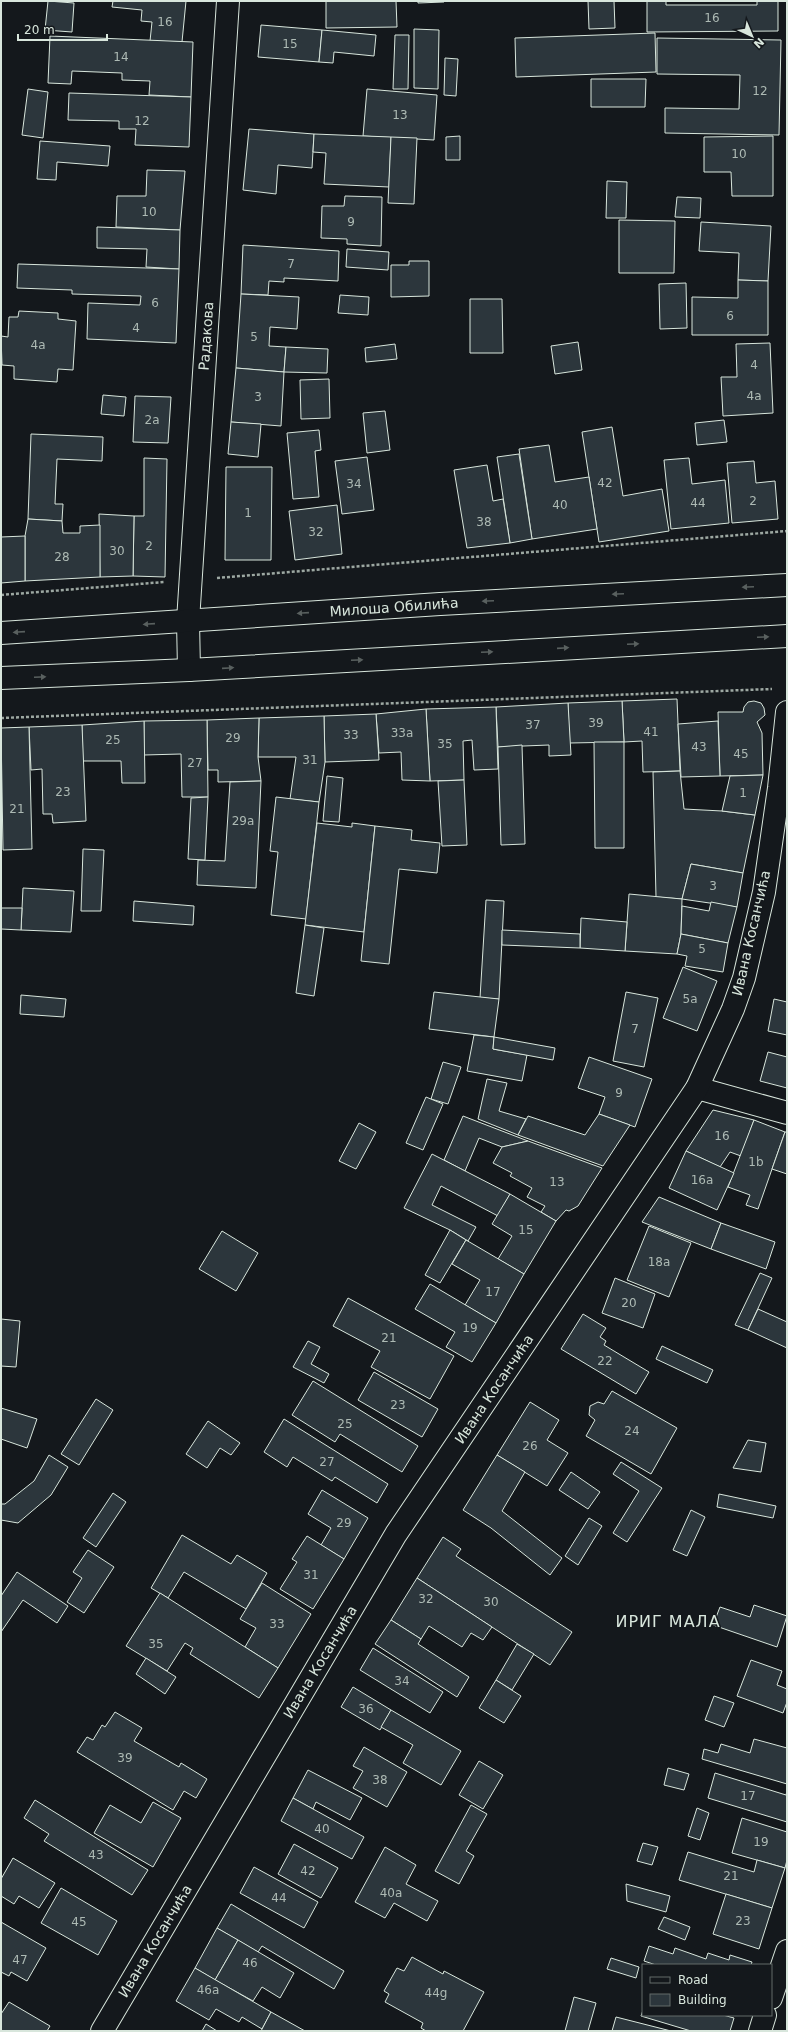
<svg xmlns="http://www.w3.org/2000/svg" width="788" height="2032" viewBox="0 0 788 2032" font-family="'DejaVu Sans',sans-serif">
<style>
.building{fill:#2c363c;stroke:#d8e6dc}
.lines{fill:none;stroke-linecap:round;stroke-linejoin:round}
.minor-casing{stroke:#d8e6dc;stroke-width:24}
.major-casing{stroke:#d8e6dc;stroke-width:24}
.path{stroke:#9da8a2;stroke-width:2.5;stroke-dasharray:3 2;stroke-linecap:butt}
.minor{stroke:#14181c;stroke-width:22}
.major{stroke:#14181c;stroke-width:22}
.oneway{fill:#59605f}
.labels{text-anchor:middle;stroke-width:3;stroke-linejoin:round;paint-order:stroke}
.number-label{font-size:12px;fill:#adbab4}
.street-label{font-size:14px;fill:#d8e6dc;stroke:#14181c}
.quarter-label{font-size:16px;letter-spacing:1px;fill:#d8e6dc;stroke:#14181c}
</style>
<rect width="100%" height="100%" fill="#14181c"/>
<!-- building -->
<g class="building">
<path d="M48 1 74 3 72 32 45 30Z"/>
<path d="M113 1H186L182 42 150 41 152 22 141 21 142 10 112 7Z"/>
<path d="M326 1H396L397 27 326 28Z"/>
<path d="M418 1H444V2L418 3Z"/>
<path d="M588 1H614L615 28 589 29Z"/>
<path d="M647 1H666V5H757V1H778V31L647 32Z"/>
<path d="M261 25 322 30 319 62 258 57Z"/>
<path d="M414 29 439 30 438 89 414 88Z"/>
<path d="M322 30 376 35 374 56 334 52 333 63 319 62Z"/>
<path d="M655 33 656 72 516 77 515 38Z"/>
<path d="M395 35H409L408 89H393Z"/>
<path d="M50 36 193 42 191 97 149 95 150 81 122 80V73L72 71 71 84 48 83Z"/>
<path d="M657 38 781 40 779 135 665 133V108L739 109 740 75 657 74Z"/>
<path d="M445 58 458 59 456 96 444 95Z"/>
<path d="M591 79H646L645 107H591Z"/>
<path d="M28 89 48 92 43 138 22 135Z"/>
<path d="M367 89 437 95 434 140 363 136Z"/>
<path d="M69 93 191 97 189 147 135 145 136 129H119V121L68 120Z"/>
<path d="M249 129 314 134 312 168 278 165 276 194 243 190Z"/>
<path d="M314 134 391 137 389 187 324 184 326 153 313 152Z"/>
<path d="M460 136V160H446V137Z"/>
<path d="M773 136V196H732L731 172H704V137Z"/>
<path d="M391 137 417 138 414 204 388 203Z"/>
<path d="M40 141 110 146 108 166 57 162 56 180 37 179Z"/>
<path d="M147 170 185 171 180 230 116 227 117 196H146Z"/>
<path d="M607 181 627 182 626 218H606Z"/>
<path d="M345 196 382 197 381 246 347 244V239L321 238 322 206H344Z"/>
<path d="M677 197 701 198 700 218 675 217Z"/>
<path d="M619 220 675 221 674 273H619Z"/>
<path d="M701 222 771 226 768 281 738 280 739 253 699 251Z"/>
<path d="M97 227 180 230 179 269 146 267 147 249 97 248Z"/>
<path d="M243 245 339 251 338 281 284 278V282L269 281 268 295 241 294Z"/>
<path d="M347 249 389 252 388 270 346 267Z"/>
<path d="M409 261H429V296L391 297V265H409Z"/>
<path d="M18 264 179 269 176 343 87 339 88 303 140 305 141 296 72 294V290L17 288Z"/>
<path d="M738 280 768 281V335H692V297L738 298Z"/>
<path d="M686 283 687 328 660 329 659 284Z"/>
<path d="M241 294 299 297 297 329 270 327 269 346 286 347 284 372 236 368Z"/>
<path d="M340 295 369 297 368 315 338 313Z"/>
<path d="M470 299H502L503 353H470Z"/>
<path d="M19 311 58 313V319L76 321 73 370 58 369 57 382 14 379V366L2 365 1 336 8 337 9 317H18Z"/>
<path d="M578 342 582 370 555 374 551 346Z"/>
<path d="M770 343 773 413 723 416 721 377H737L736 344Z"/>
<path d="M395 344 397 359 366 362 365 348Z"/>
<path d="M286 347 328 349 327 373 284 372Z"/>
<path d="M236 368 284 372 281 426 231 422Z"/>
<path d="M329 379 330 418 301 419 300 380Z"/>
<path d="M103 395 126 397 124 416 101 414Z"/>
<path d="M135 396 171 397 168 443 133 442Z"/>
<path d="M385 411 390 450 367 453 363 413Z"/>
<path d="M724 420 727 442 697 445 695 423Z"/>
<path d="M231 422 261 424 258 457 228 454Z"/>
<path d="M612 427 623 496 662 489 669 531 599 542 582 432Z"/>
<path d="M319 430 321 450 315 451 319 497 293 499 287 433Z"/>
<path d="M31 434 103 437 102 461 57 459 55 504H63L62 521 28 519Z"/>
<path d="M549 445 555 482 589 477 597 529 532 539 519 449Z"/>
<path d="M519 454 532 539 510 543 497 457Z"/>
<path d="M367 457 374 510 342 514 335 461Z"/>
<path d="M144 458 167 459 165 577 133 576 134 516H144Z"/>
<path d="M689 458 692 484 725 480 729 523 671 529 664 460Z"/>
<path d="M754 461 756 483 775 481 778 519 732 523 727 463Z"/>
<path d="M487 465 493 501 503 499 510 543 467 548 454 470Z"/>
<path d="M226 467H272L271 560H225Z"/>
<path d="M337 505 342 554 295 560 289 511Z"/>
<path d="M99 514 134 516 133 576 100 577Z"/>
<path d="M28 519 62 521 63 533H80V526L100 525V577L25 581V536Z"/>
<path d="M25 536V581L1 583V537Z"/>
<path d="M677 699 680 771 643 772 642 741 624 742 622 701Z"/>
<path d="M622 701 624 742 569 743 568 703Z"/>
<path d="M754 701 761 703 764 708 765 715 757 722 762 733 763 775 720 776 718 712H743L744 707 748 702Z"/>
<path d="M568 703 571 755 549 756V745L498 747 496 707Z"/>
<path d="M496 707 498 769 474 770 472 740 463 741 464 780 430 781 426 709Z"/>
<path d="M426 709 430 781 402 780 401 752 379 753 376 714Z"/>
<path d="M376 714 379 760 325 762 324 716Z"/>
<path d="M324 716 325 762 319 802 290 799 296 757H258L259 718Z"/>
<path d="M259 718 258 757 261 781 218 782V770H208L207 720Z"/>
<path d="M207 720 208 797H182L181 754 144 755V721Z"/>
<path d="M144 721 145 783H122L121 761H82V725Z"/>
<path d="M718 721 720 776 681 777 678 724Z"/>
<path d="M82 725 86 821 53 823 52 814H43L42 769 31 770 29 727Z"/>
<path d="M29 727 32 849 3 850 1 728Z"/>
<path d="M594 742H624V848H595Z"/>
<path d="M522 745 525 844 501 845 498 747Z"/>
<path d="M680 771 684 809 722 811 755 815 743 873 691 864 682 899 656 897 653 772Z"/>
<path d="M763 775 755 815 722 811 730 776Z"/>
<path d="M327 776 343 778 339 822 323 821Z"/>
<path d="M464 780 467 845 442 846 438 781Z"/>
<path d="M261 781 256 888 197 885 198 860 225 861 230 782Z"/>
<path d="M208 797 205 860 188 859 191 798Z"/>
<path d="M276 797 319 802 306 919 271 915 278 852 270 851Z"/>
<path d="M317 823 352 827V823L375 826 364 932 305 925Z"/>
<path d="M375 826 412 830 411 840 440 843 437 873 399 869 389 964 361 961Z"/>
<path d="M83 849 104 850 101 911H81Z"/>
<path d="M691 864 743 873 737 907 682 899Z"/>
<path d="M23 888 74 891 71 932 21 930Z"/>
<path d="M629 894 682 899 681 934 677 954 625 951Z"/>
<path d="M486 900 504 901 499 999 480 998Z"/>
<path d="M134 901 194 906 193 925 133 921Z"/>
<path d="M711 902 737 907 728 943 681 934 682 906 709 911Z"/>
<path d="M1 908H22L21 930 1 929Z"/>
<path d="M581 918 627 922 625 951 580 948Z"/>
<path d="M305 925 324 928 314 996 296 993Z"/>
<path d="M502 930 580 934V948L502 945Z"/>
<path d="M681 934 728 943 723 972 685 966 687 956 677 954Z"/>
<path d="M683 967 717 981 697 1031 663 1018Z"/>
<path d="M434 992 499 999 494 1037 429 1029Z"/>
<path d="M626 992 658 998 644 1067 613 1061Z"/>
<path d="M21 995 66 999 64 1017 20 1014Z"/>
<path d="M774 999 787 1002V1035L768 1031Z"/>
<path d="M474 1035 494 1037 493 1049 527 1055 522 1081 467 1071Z"/>
<path d="M494 1037 555 1048 553 1060 493 1049Z"/>
<path d="M768 1052 787 1057V1088L760 1081Z"/>
<path d="M589 1057 652 1079 635 1127 599 1114 605 1097 578 1088Z"/>
<path d="M443 1062 461 1067 448 1104 431 1099Z"/>
<path d="M487 1079 507 1083 499 1111 526 1119 518 1135 478 1119Z"/>
<path d="M426 1097 443 1104 423 1150 406 1143Z"/>
<path d="M713 1110 754 1120 741 1156 730 1152 720 1167 686 1151Z"/>
<path d="M599 1114 630 1125 603 1166 518 1135 528 1116 585 1135Z"/>
<path d="M463 1116 528 1141 502 1147 479 1138 465 1171 444 1160Z"/>
<path d="M754 1120 785 1132 758 1209 746 1205 750 1195 728 1187Z"/>
<path d="M359 1123 376 1132 356 1169 339 1161Z"/>
<path d="M785 1132H787V1174L772 1169Z"/>
<path d="M528 1141 602 1168 578 1206 569 1211 566 1210 556 1221 541 1212 545 1206 527 1197 532 1188 510 1176 512 1173 493 1163 502 1147Z"/>
<path d="M686 1151 734 1173 717 1210 669 1188Z"/>
<path d="M432 1154 510 1194 498 1216 441 1186 432 1205 476 1227 468 1241 450 1230 404 1208Z"/>
<path d="M510 1194 556 1221 524 1274 498 1259 512 1236 492 1224Z"/>
<path d="M659 1197 721 1223 711 1249 642 1222Z"/>
<path d="M721 1223 775 1242 766 1269 711 1249Z"/>
<path d="M649 1226 691 1243 669 1297 627 1280Z"/>
<path d="M450 1230 466 1240 440 1283 425 1275Z"/>
<path d="M222 1231 258 1253 236 1291 199 1269Z"/>
<path d="M466 1240 524 1274 496 1323 465 1305 480 1280 452 1264Z"/>
<path d="M760 1273 772 1278 748 1330 735 1325Z"/>
<path d="M615 1278 655 1294 643 1328 602 1313Z"/>
<path d="M430 1284 496 1323 472 1362 446 1347 455 1332 415 1309Z"/>
<path d="M348 1298 454 1356 430 1399 371 1367 380 1351 333 1326Z"/>
<path d="M758 1309 787 1322V1348L748 1330Z"/>
<path d="M583 1314 606 1328 600 1337 606 1341 604 1345 649 1372 636 1394 561 1349Z"/>
<path d="M1 1319 20 1321 16 1367 1 1366Z"/>
<path d="M308 1341 320 1347 311 1364 329 1374 324 1383 293 1367Z"/>
<path d="M662 1346 713 1370 707 1383 656 1359Z"/>
<path d="M374 1372 438 1409 422 1437 358 1400Z"/>
<path d="M313 1381 418 1446 402 1472 340 1434 335 1442 292 1415Z"/>
<path d="M612 1391 677 1428 651 1474 586 1436 595 1420 589 1415 590 1406 598 1402 604 1404Z"/>
<path d="M96 1399 113 1410 79 1465 61 1454Z"/>
<path d="M530 1402 559 1420 547 1440 568 1453 547 1486 497 1455Z"/>
<path d="M1 1408 37 1419 27 1448 1 1439Z"/>
<path d="M284 1419 388 1484 377 1503 335 1477 332 1481 293 1457 287 1467 264 1452Z"/>
<path d="M208 1421 240 1443 231 1455 220 1448 207 1468 186 1454Z"/>
<path d="M748 1440 766 1443 761 1472 733 1468Z"/>
<path d="M49 1455 68 1467 51 1495 18 1523 1 1520V1504H5L34 1481Z"/>
<path d="M497 1455 525 1472 502 1511 562 1558 550 1575 491 1528 463 1510Z"/>
<path d="M621 1462 662 1488 627 1542 613 1533 639 1491 613 1474Z"/>
<path d="M571 1472 600 1492 588 1509 559 1490Z"/>
<path d="M322 1490 368 1518 344 1559 321 1545 331 1528 308 1514Z"/>
<path d="M113 1493 126 1502 96 1547 83 1538Z"/>
<path d="M719 1494 776 1506 773 1518 717 1507Z"/>
<path d="M691 1510 705 1517 687 1556 673 1550Z"/>
<path d="M589 1518 602 1526 578 1565 565 1556Z"/>
<path d="M182 1535 231 1564 237 1555 267 1573 246 1609 184 1572 168 1598 151 1588Z"/>
<path d="M307 1536 344 1559 313 1609 280 1589 297 1562 292 1559Z"/>
<path d="M443 1537 461 1549 456 1556 572 1632 550 1665 417 1578Z"/>
<path d="M88 1550 114 1567 84 1613 67 1602 82 1578 73 1572Z"/>
<path d="M17 1572 68 1606 57 1623 23 1600 1 1632V1596Z"/>
<path d="M417 1578 492 1627 483 1640 471 1633 462 1647 429 1626 421 1639 391 1620Z"/>
<path d="M262 1583 311 1614 278 1668 245 1647 256 1628 240 1619Z"/>
<path d="M160 1593 278 1668 259 1698 190 1654 193 1648 185 1643 167 1671 126 1646Z"/>
<path d="M754 1605 787 1616 777 1647 713 1625 720 1607 750 1617Z"/>
<path d="M391 1620 421 1639 418 1644 469 1677 457 1697 375 1644Z"/>
<path d="M517 1644 534 1654 512 1690 496 1680Z"/>
<path d="M373 1648 443 1692 430 1713 360 1670Z"/>
<path d="M146 1658 176 1677 165 1694 136 1674Z"/>
<path d="M751 1660 782 1671 777 1685 787 1689V1702L783 1713 737 1696Z"/>
<path d="M496 1680 521 1696 504 1723 479 1708Z"/>
<path d="M353 1687 391 1710 380 1730 341 1707Z"/>
<path d="M714 1696 734 1703 724 1727 705 1720Z"/>
<path d="M391 1710 461 1751 441 1785 403 1763 413 1745 381 1727Z"/>
<path d="M115 1712 142 1728 134 1741 179 1767 181 1763 207 1779 196 1798 184 1791 173 1810 77 1752 87 1737 93 1740 102 1725 105 1727Z"/>
<path d="M754 1739 787 1748V1784L702 1759 704 1749 718 1753 721 1744 750 1753Z"/>
<path d="M364 1747 407 1772 387 1807 353 1788 363 1771 353 1766Z"/>
<path d="M479 1761 503 1775 483 1809 459 1795Z"/>
<path d="M668 1768 689 1774 684 1790 664 1785Z"/>
<path d="M308 1770 362 1798 350 1820 316 1802 313 1809 293 1798Z"/>
<path d="M715 1773 786 1795 787 1791V1822L708 1798Z"/>
<path d="M293 1798 364 1837 352 1859 281 1821Z"/>
<path d="M35 1800 148 1870 132 1895 44 1841 49 1834 24 1818Z"/>
<path d="M153 1802 181 1818 153 1867 94 1833 110 1805 141 1823Z"/>
<path d="M471 1805 487 1814 466 1851 474 1856 459 1884 435 1871Z"/>
<path d="M697 1808 709 1813 700 1840 688 1836Z"/>
<path d="M742 1818 787 1832V1860L785 1868 732 1853Z"/>
<path d="M643 1843 658 1847 652 1865 637 1861Z"/>
<path d="M294 1844 338 1868 321 1898 278 1874Z"/>
<path d="M385 1847 416 1865 406 1884 438 1901 427 1921 394 1903 385 1918 355 1902Z"/>
<path d="M688 1852 754 1872 757 1860 785 1868 772 1908 679 1880Z"/>
<path d="M13 1858 55 1883 39 1908 19 1896 14 1904 1 1896V1879Z"/>
<path d="M254 1867 318 1902 304 1928 240 1893Z"/>
<path d="M626 1884 670 1896 666 1912 627 1901Z"/>
<path d="M61 1888 117 1921 98 1955 41 1923Z"/>
<path d="M726 1894 772 1908 759 1949 713 1934Z"/>
<path d="M231 1904 344 1971 334 1989 262 1946 258 1952 217 1928Z"/>
<path d="M664 1917 690 1927 685 1940 658 1929Z"/>
<path d="M1 1922 46 1948 27 1981 11 1972 9 1976 1 1972Z"/>
<path d="M217 1928 238 1940 215 1980 195 1968Z"/>
<path d="M238 1940 294 1973 280 1998 262 1987 253 2001 215 1980Z"/>
<path d="M649 1946 673 1954 675 1948 706 1959 708 1953 729 1960 730 1955 752 1962 751 1965H656L644 1961Z"/>
<path d="M412 1957 443 1974 444 1971 484 1992 463 2031H426L421 2028 423 2023 385 2002 389 1994 384 1991 397 1968 404 1971Z"/>
<path d="M611 1958 639 1967 636 1978 607 1969Z"/>
<path d="M195 1968 271 2012 262 2029 242 2017 239 2022 216 2009 209 2020 176 2001Z"/>
<path d="M574 1997 596 2003 588 2031H565Z"/>
<path d="M9 2002 50 2026 47 2031H1V2014Z"/>
<path d="M643 2010V2015H723L734 2018 730 2031H691L641 2016Z"/>
<path d="M271 2012 305 2031H261Z"/>
<path d="M616 2017 671 2031H612Z"/>
<path d="M206 2024 217 2031H202Z"/>
</g>
<g class="lines">
<defs>
<g id="minor">
<path d="M189 670 188 621 228 1"/>
<path d="M697 1088 787 1113"/>
<path d="M771 1998 787 1951"/>
<path d="M102 2031 396 1534 697 1088 733 1009 744 978 764 892 779 788 787 712"/>
<path d="M760 2031 765 2015"/>
</g>
<g id="major">
<path d="M1 633 440 604 787 585"/>
<path d="M1 678 189 670 787 636"/>
</g>
</defs>
<!-- minor casing -->
<use href="#minor" class="minor-casing"/>
<!-- major casing -->
<use href="#major" class="major-casing"/>
<!-- path -->
<g class="path">
<path d="M217 578 787 531"/>
<path d="M1 595 164 582"/>
<path d="M1 718 772 689"/>
</g>
<!-- minor -->
<use href="#minor" class="minor"/>
<!-- major -->
<use href="#major" class="major"/>
</g>
<!-- one-way arrows -->
<defs><path id="oneway-solid" d="M-6-.8H1V-3.2L6.5 0L1 3.2V.8H-6Z"/></defs>
<g class="oneway">
<use href="#oneway-solid" transform="translate(748 587) rotate(177)"/>
<use href="#oneway-solid" transform="translate(618 594) rotate(177)"/>
<use href="#oneway-solid" transform="translate(488 601) rotate(177)"/>
<use href="#oneway-solid" transform="translate(303 613) rotate(176)"/>
<use href="#oneway-solid" transform="translate(149 624) rotate(176)"/>
<use href="#oneway-solid" transform="translate(19 632) rotate(176)"/>
<use href="#oneway-solid" transform="translate(763 637) rotate(-3)"/>
<use href="#oneway-solid" transform="translate(633 644) rotate(-3)"/>
<use href="#oneway-solid" transform="translate(563 648) rotate(-4)"/>
<use href="#oneway-solid" transform="translate(487 652) rotate(-3)"/>
<use href="#oneway-solid" transform="translate(357 660) rotate(-3)"/>
<use href="#oneway-solid" transform="translate(228 668) rotate(-4)"/>
<use href="#oneway-solid" transform="translate(40 677) rotate(-2)"/>
</g>
<g class="labels">
<!-- number labels -->
<g class="number-label">
<text x="712" y="22">16</text>
<text x="165" y="26">16</text>
<text x="290" y="48">15</text>
<text x="121" y="61">14</text>
<text x="760" y="95">12</text>
<text x="400" y="119">13</text>
<text x="142" y="125">12</text>
<text x="739" y="158">10</text>
<text x="149" y="216">10</text>
<text x="351" y="226">9</text>
<text x="291" y="268">7</text>
<text x="155" y="307">6</text>
<text x="730" y="320">6</text>
<text x="136" y="332">4</text>
<text x="254" y="341">5</text>
<text x="38" y="349">4a</text>
<text x="754" y="369">4</text>
<text x="754" y="400">4a</text>
<text x="258" y="401">3</text>
<text x="152" y="424">2a</text>
<text x="605" y="487">42</text>
<text x="354" y="488">34</text>
<text x="753" y="505">2</text>
<text x="698" y="507">44</text>
<text x="560" y="509">40</text>
<text x="248" y="517">1</text>
<text x="484" y="526">38</text>
<text x="316" y="536">32</text>
<text x="149" y="550">2</text>
<text x="117" y="555">30</text>
<text x="62" y="561">28</text>
<text x="596" y="727">39</text>
<text x="533" y="729">37</text>
<text x="651" y="736">41</text>
<text x="402" y="737">33a</text>
<text x="351" y="739">33</text>
<text x="233" y="742">29</text>
<text x="113" y="744">25</text>
<text x="445" y="748">35</text>
<text x="699" y="751">43</text>
<text x="741" y="758">45</text>
<text x="310" y="764">31</text>
<text x="195" y="767">27</text>
<text x="63" y="796">23</text>
<text x="743" y="797">1</text>
<text x="17" y="813">21</text>
<text x="243" y="825">29a</text>
<text x="713" y="890">3</text>
<text x="702" y="953">5</text>
<text x="690" y="1003">5a</text>
<text x="635" y="1033">7</text>
<text x="619" y="1097">9</text>
<text x="722" y="1140">16</text>
<text x="756" y="1166">1b</text>
<text x="702" y="1184">16a</text>
<text x="557" y="1186">13</text>
<text x="526" y="1234">15</text>
<text x="659" y="1266">18a</text>
<text x="493" y="1296">17</text>
<text x="629" y="1307">20</text>
<text x="470" y="1332">19</text>
<text x="389" y="1342">21</text>
<text x="605" y="1365">22</text>
<text x="398" y="1409">23</text>
<text x="345" y="1428">25</text>
<text x="632" y="1435">24</text>
<text x="530" y="1450">26</text>
<text x="327" y="1466">27</text>
<text x="344" y="1527">29</text>
<text x="311" y="1579">31</text>
<text x="426" y="1603">32</text>
<text x="491" y="1606">30</text>
<text x="277" y="1628">33</text>
<text x="156" y="1648">35</text>
<text x="402" y="1685">34</text>
<text x="366" y="1713">36</text>
<text x="125" y="1762">39</text>
<text x="380" y="1784">38</text>
<text x="748" y="1800">17</text>
<text x="322" y="1833">40</text>
<text x="761" y="1846">19</text>
<text x="96" y="1859">43</text>
<text x="308" y="1875">42</text>
<text x="731" y="1880">21</text>
<text x="391" y="1897">40a</text>
<text x="279" y="1902">44</text>
<text x="743" y="1925">23</text>
<text x="79" y="1926">45</text>
<text x="20" y="1964">47</text>
<text x="250" y="1967">46</text>
<text x="208" y="1994">46a</text>
<text x="436" y="1997">44g</text>
</g>
<!-- street labels -->
<g class="street-label">
<text transform="translate(206 336) rotate(-86)" y="5">Радакова</text>
<text transform="translate(394 607) rotate(-4)" y="5">Милоша Обилића</text>
<text transform="translate(751 933) rotate(-77)" y="5">Ивана Косанчића</text>
<text transform="translate(494 1389) rotate(-56)" y="5">Ивана Косанчића</text>
<text transform="translate(320 1662) rotate(-59)" y="5">Ивана Косанчића</text>
<text transform="translate(155 1941) rotate(-59)" y="5">Ивана Косанчића</text>
</g>
<!-- quarter labels -->
<g class="quarter-label">
<text x="668" y="1627">ИРИГ МАЛА</text>
</g>
</g>
<!-- border -->
<rect width="788" height="2032" fill="none" stroke="#d8e6dc" stroke-width="4"/>
<!-- legend -->
<rect x="642" y="1964" width="130" height="52" fill="#14181c" stroke="#626a69"/>
<rect x="650" y="1977" width="20" height="6" fill="#14181c" stroke="#626a69"/>
<text x="678" y="1984" font-size="12" fill="#d8e6dc">Road</text>
<rect x="650" y="1994" width="20" height="12" fill="#2c363c" stroke="#626a69"/>
<text x="678" y="2004" font-size="12" fill="#d8e6dc">Building</text>
<!-- north arrow -->
<g transform="translate(752 36) rotate(136)" stroke="#14181c" stroke-width="3" paint-order="stroke">
<path d="M0-3L7 15L0 10L-7 15Z" fill="#d8e6dc"/>
<text y="-6" font-size="11" font-weight="bold" text-anchor="middle" fill="#d8e6dc">N</text>
</g>
<!-- scale -->
<path d="M18 34v6h89v-6" fill="none" stroke="#d8e6dc" stroke-width="2"/>
<text x="24" y="34" font-size="12" fill="#d8e6dc" stroke="#14181c" stroke-width="3" paint-order="stroke">20 m</text>
</svg>
